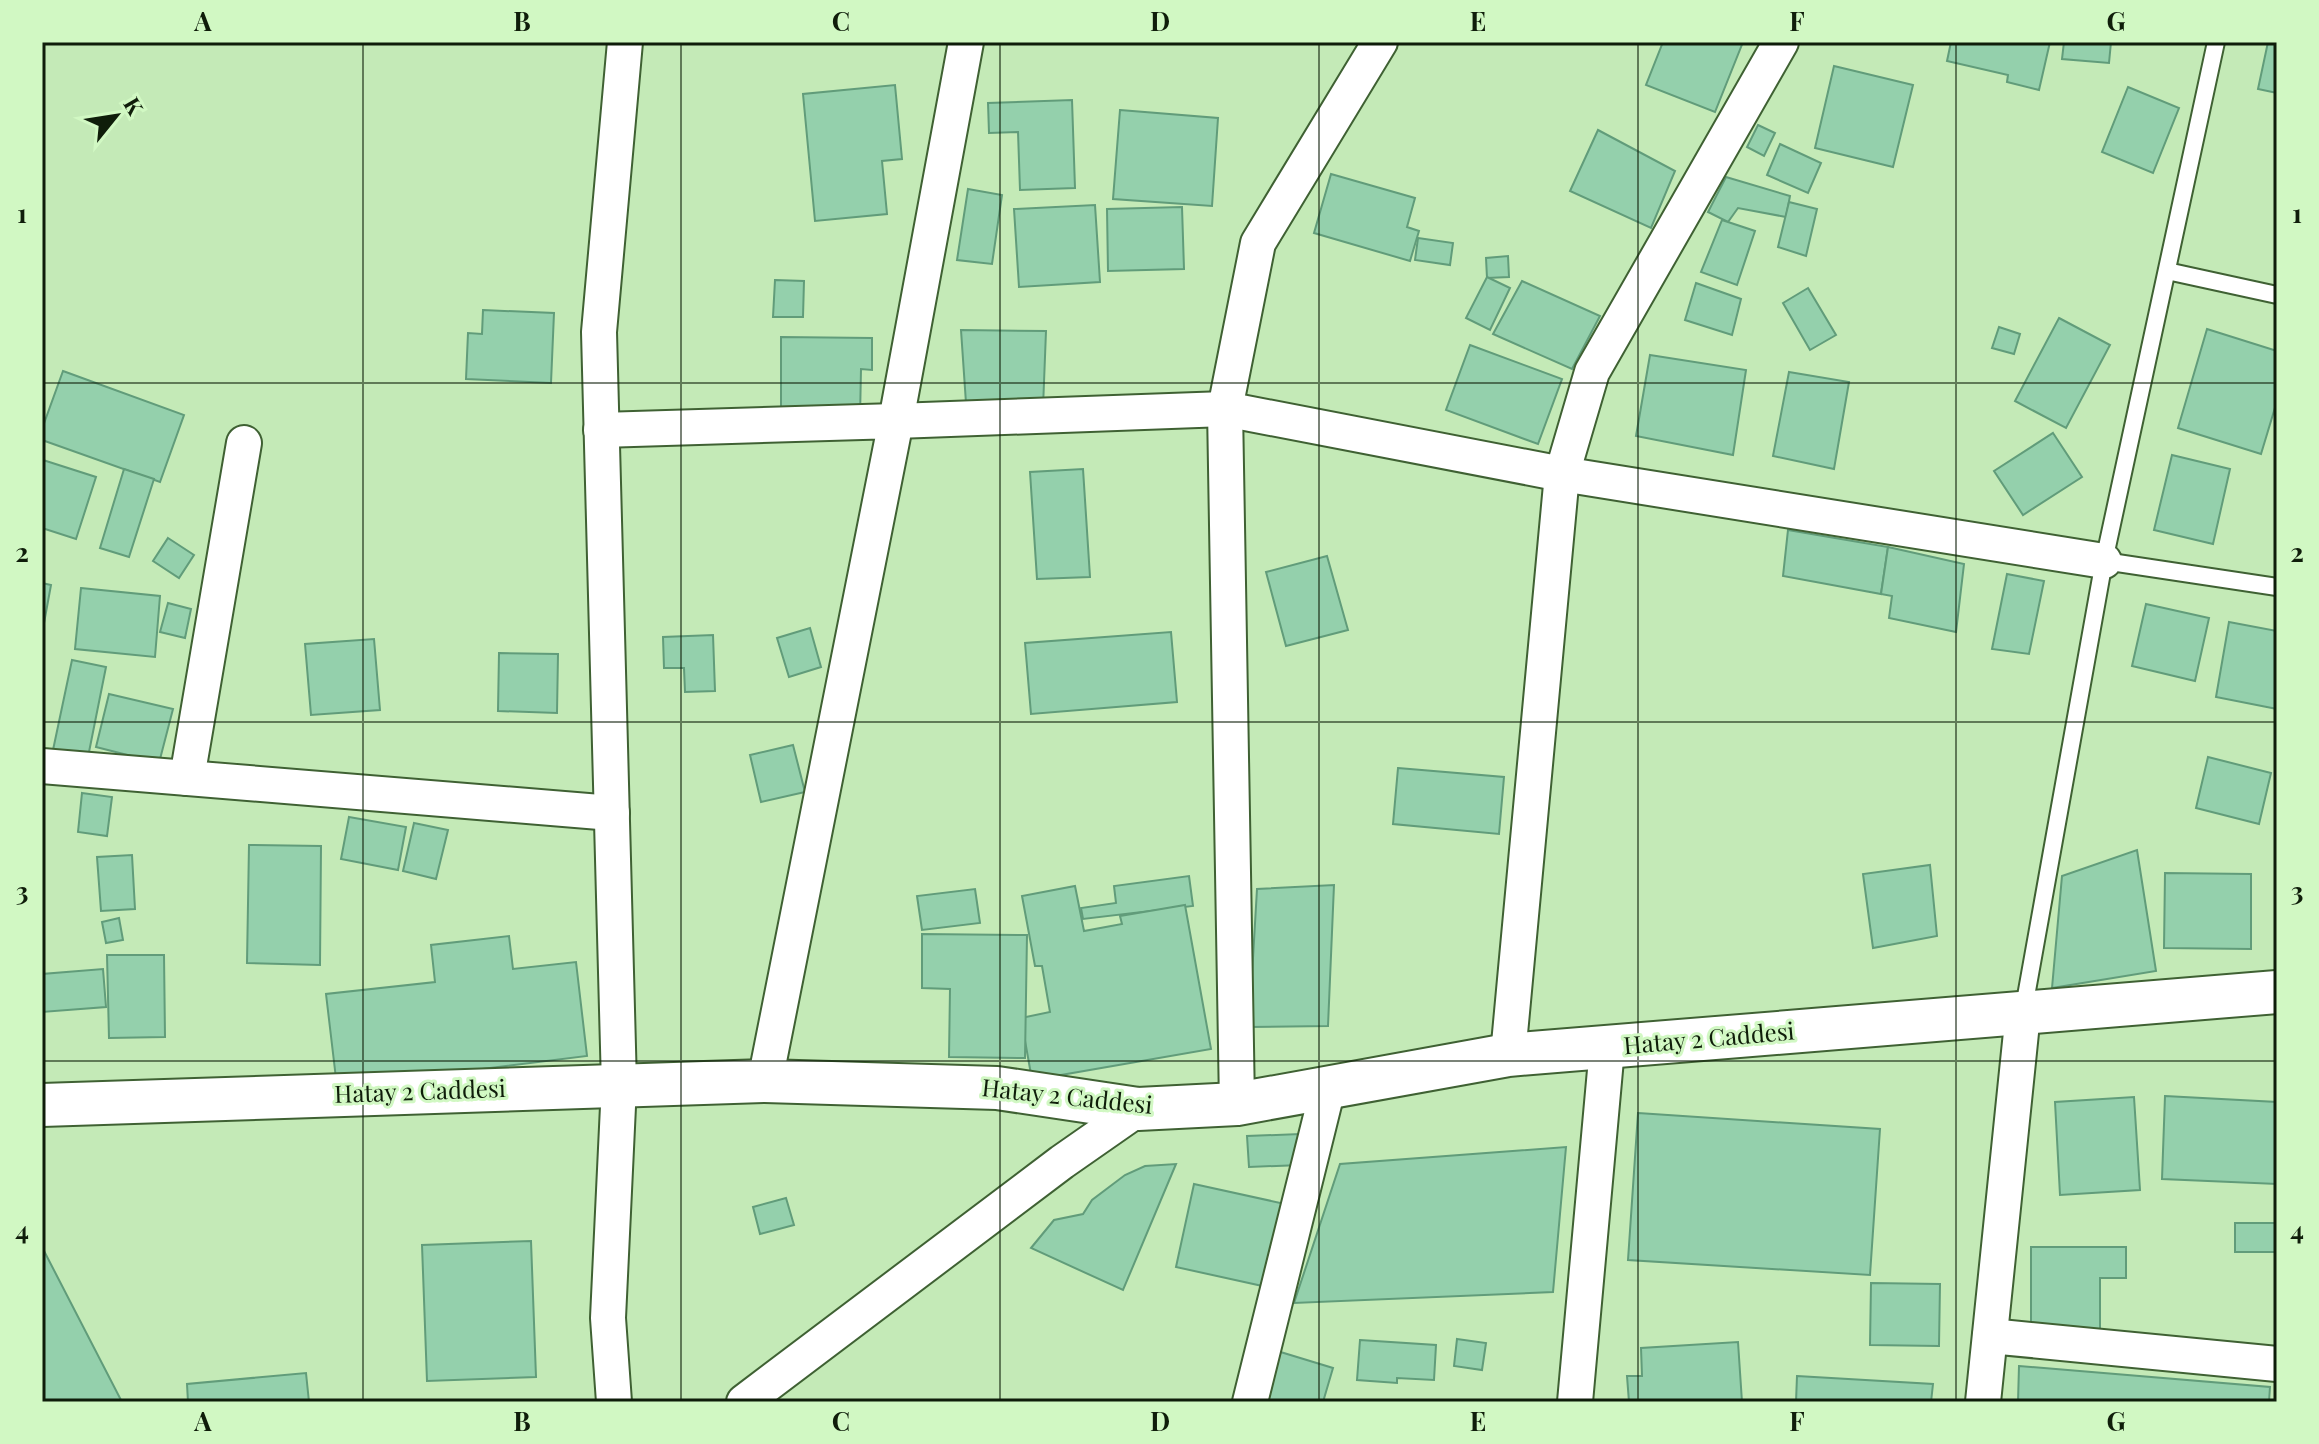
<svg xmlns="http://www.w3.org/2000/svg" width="2319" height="1444" viewBox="0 0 2319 1444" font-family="'Playfair Display',serif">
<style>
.building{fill:#94d0ac;stroke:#619c7a;stroke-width:2}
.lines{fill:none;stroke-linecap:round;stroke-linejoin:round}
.service-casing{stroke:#3f6133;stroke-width:20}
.minor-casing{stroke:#3f6133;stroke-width:38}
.tertiary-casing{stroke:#3f6133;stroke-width:46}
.service{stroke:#fff;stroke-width:16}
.minor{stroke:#fff;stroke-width:34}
.tertiary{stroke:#fff;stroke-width:42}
.grid{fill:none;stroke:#0f1d0a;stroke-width:2;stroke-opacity:0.55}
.labels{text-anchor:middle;stroke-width:6;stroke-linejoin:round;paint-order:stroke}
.street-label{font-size:24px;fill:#0f1d0a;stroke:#d1f8c3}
.neatline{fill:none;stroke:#0f1d0a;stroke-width:3}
.grid-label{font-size:26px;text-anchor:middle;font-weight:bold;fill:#0f1d0a}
</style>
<rect width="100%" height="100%" fill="#c4eab7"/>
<!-- building -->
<g class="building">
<path d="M1663 42H1743L1715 112 1646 85Z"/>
<path d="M1951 42H2050L2039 90 2007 82 2008 75 1947 61Z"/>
<path d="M2064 42H2111L2109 63 2062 59Z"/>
<path d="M2268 42H2277V93L2258 89Z"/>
<path d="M1834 66 1913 85 1893 167 1815 148Z"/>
<path d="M895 85 902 159 882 161 887 214 815 221 803 94Z"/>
<path d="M2128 87 2179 108 2153 173 2102 152Z"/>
<path d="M1072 100 1075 188 1020 190 1018 132 989 133 988 103Z"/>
<path d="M1120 110 1218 118 1212 206 1113 199Z"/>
<path d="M1758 125 1775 133 1764 156 1747 147Z"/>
<path d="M1598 130 1675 171 1651 228 1570 191Z"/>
<path d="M1780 144 1821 163 1808 193 1767 175Z"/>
<path d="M1331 174 1415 198 1407 227 1419 231 1410 261 1314 233Z"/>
<path d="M1726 177 1790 196 1786 217 1738 208 1728 222 1708 212Z"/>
<path d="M968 189 1002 195 992 264 957 260Z"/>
<path d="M1789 202 1817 209 1806 256 1778 247Z"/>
<path d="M1095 205 1100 282 1019 287 1014 209Z"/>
<path d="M1182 207 1184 269 1108 271 1107 209Z"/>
<path d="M1722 220 1755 231 1737 285 1701 272Z"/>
<path d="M1418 238 1453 243 1450 265 1415 260Z"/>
<path d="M1508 256 1509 277 1487 278 1486 258Z"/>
<path d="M1487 277 1510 288 1490 330 1466 318Z"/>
<path d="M775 280 804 281 803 317H773Z"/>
<path d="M1522 281 1600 316 1572 369 1493 334Z"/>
<path d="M1696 283 1741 299 1732 335 1685 320Z"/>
<path d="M1808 288 1836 335 1810 350 1783 303Z"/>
<path d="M483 310 554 313 551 383 466 379 468 333 482 334Z"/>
<path d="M2059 318 2110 345 2066 428 2015 401Z"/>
<path d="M1999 327 2020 334 2014 354 1992 348Z"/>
<path d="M2207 329 2277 351V401L2261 454 2178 428Z"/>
<path d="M961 330 1046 331 1043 408 966 403Z"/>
<path d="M781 337 872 338V370L861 369 860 418 781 417Z"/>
<path d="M1470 345 1562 379 1538 444 1446 410Z"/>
<path d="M1650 355 1746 370 1733 455 1636 436Z"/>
<path d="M63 371 184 415 160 482 42 440V429Z"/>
<path d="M1789 372 1849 382 1834 469 1773 456Z"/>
<path d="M2053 433 2082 477 2023 515 1994 471Z"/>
<path d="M2172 455 2230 469 2213 544 2154 530Z"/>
<path d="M43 460 96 477 76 539 42 528Z"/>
<path d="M124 469 154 479 129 557 100 548Z"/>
<path d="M1083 469 1090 577 1037 579 1030 472Z"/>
<path d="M1788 530 1888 547 1881 594 1783 576Z"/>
<path d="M168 538 194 555 179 578 153 561Z"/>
<path d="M1888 547 1964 564 1956 632 1889 618 1892 596 1881 594Z"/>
<path d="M1327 556 1348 630 1286 646 1266 572Z"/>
<path d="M2007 574 2044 581 2029 654 1992 649Z"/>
<path d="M42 583 51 585 42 634Z"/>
<path d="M81 588 160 596 155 657 75 649Z"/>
<path d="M168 603 191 609 185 638 160 632Z"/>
<path d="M2146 604 2209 618 2195 681 2132 666Z"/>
<path d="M2229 622 2277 631V709L2216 697Z"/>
<path d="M810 628 821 667 789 677 777 638Z"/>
<path d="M1171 632 1177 702 1031 714 1025 643Z"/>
<path d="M713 635 715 691 685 692 684 668H664L663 637Z"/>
<path d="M374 639 380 710 311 715 305 644Z"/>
<path d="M499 653 558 654 557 713 498 711Z"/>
<path d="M72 660 106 667 88 757 53 750Z"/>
<path d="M109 694 173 709 159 763 96 747Z"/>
<path d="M793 745 805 792 761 802 750 755Z"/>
<path d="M2208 757 2271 773 2259 824 2196 808Z"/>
<path d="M1398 768 1504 777 1499 834 1393 824Z"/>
<path d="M82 793 112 797 107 836 78 832Z"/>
<path d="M349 817 406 827 398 870 341 859Z"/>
<path d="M414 823 448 830 436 879 403 871Z"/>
<path d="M249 845 321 846 320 965 247 963Z"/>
<path d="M2137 850 2156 971 2052 988 2062 876Z"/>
<path d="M132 855 135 909 101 911 97 857Z"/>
<path d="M1930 865 1937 936 1873 948 1863 874Z"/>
<path d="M2165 873 2251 874V949L2164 948Z"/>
<path d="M1189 876 1193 906 1083 919 1081 908 1116 903 1114 886Z"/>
<path d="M1334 885 1328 1026 1249 1027 1257 889Z"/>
<path d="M1075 886 1084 931 1122 924 1120 916 1185 905 1211 1049 1032 1080 1021 1018 1050 1012 1042 966H1035L1022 896Z"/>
<path d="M975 889 980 923 922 930 917 896Z"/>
<path d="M119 918 123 940 106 943 102 922Z"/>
<path d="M922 934 1027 935 1025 1058 949 1057 950 989 922 988Z"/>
<path d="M509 936 513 969 576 962 587 1056 337 1087 326 994 435 982 431 945Z"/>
<path d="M107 955H164L165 1037 109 1038Z"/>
<path d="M103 969 106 1007 42 1012V974Z"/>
<path d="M2165 1096 2277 1102V1184L2162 1179Z"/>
<path d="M2134 1097 2140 1190 2060 1195 2055 1102Z"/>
<path d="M1638 1113 1880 1129 1870 1275 1628 1260Z"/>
<path d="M1300 1134 1301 1165 1249 1167 1247 1136Z"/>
<path d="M1566 1147 1553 1292 1294 1303 1340 1164Z"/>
<path d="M1176 1164 1123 1290 1031 1248 1054 1220 1083 1214 1092 1200 1125 1175 1145 1166Z"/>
<path d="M1194 1184 1285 1204 1267 1287 1176 1267Z"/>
<path d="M786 1198 794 1225 760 1234 753 1207Z"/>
<rect x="2235" y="1223" width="42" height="29"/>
<path d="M531 1241 536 1377 427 1381 422 1245Z"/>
<path d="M42 1247 122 1402H42Z"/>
<path d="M2031 1247H2126V1278H2100V1336H2031Z"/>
<path d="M1871 1283 1940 1284 1939 1346 1870 1345Z"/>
<path d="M1457 1339 1486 1343 1482 1370 1454 1366Z"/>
<path d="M1360 1340 1436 1345 1434 1380 1397 1378V1383L1357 1380Z"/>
<path d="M1738 1342 1742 1402H1629L1627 1376H1642L1641 1348Z"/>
<path d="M1274 1350 1333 1368 1323 1402H1260Z"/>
<path d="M2019 1366 2270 1387 2269 1402H2018Z"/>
<path d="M306 1373 309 1402H188L187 1384Z"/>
<path d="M1797 1376 1933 1384 1931 1402H1796Z"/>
</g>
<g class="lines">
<defs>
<g id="service">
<path d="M2167 271 2277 295"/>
<path d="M2104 561 2277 587"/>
<path d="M2023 1013 2104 561 2216 42"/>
</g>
<g id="minor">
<path d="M966 42 896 421 1225 409 1562 474 2104 561"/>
<path d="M601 430 896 421 765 1081"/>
<path d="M42 766 612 813"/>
<path d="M187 778 244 443"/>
<path d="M1508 1055 1562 474 1592 372 1781 42"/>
<path d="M1237 1104 1225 409 1258 243 1380 42"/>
<path d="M1990 1336 2277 1364"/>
<path d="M614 1402 608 1318 619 1085 599 332 625 42"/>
<path d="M744 1402 1062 1162 1138 1109"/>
<path d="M1250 1402 1328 1088"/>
<path d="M1575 1402 1607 1048"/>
<path d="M1983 1402 2023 1013"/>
</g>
<path id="tertiary" d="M42 1105 765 1081 997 1088 1138 1109 1237 1104 1508 1055 2277 992"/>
</defs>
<!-- service casing -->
<use href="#service" class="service-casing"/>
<!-- minor casing -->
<use href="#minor" class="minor-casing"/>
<!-- tertiary casing -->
<use href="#tertiary" class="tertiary-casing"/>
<!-- service -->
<use href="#service" class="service"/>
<!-- minor -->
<use href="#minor" class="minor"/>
<!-- tertiary -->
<use href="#tertiary" class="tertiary"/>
</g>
<!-- grid -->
<path class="grid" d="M363 42V1402M681 42V1402M1000 42V1402M1319 42V1402M1638 42V1402M1956 42V1402M42 383H2277M42 722H2277M42 1061H2277"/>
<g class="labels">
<!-- street labels -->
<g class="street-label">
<text transform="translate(1709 1039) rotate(-5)" y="8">Hatay 2 Caddesi</text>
<text transform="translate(420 1092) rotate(-2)" y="8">Hatay 2 Caddesi</text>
<text transform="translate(1067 1097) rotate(6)" y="8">Hatay 2 Caddesi</text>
</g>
</g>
<!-- border -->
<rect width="2319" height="1444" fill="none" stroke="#d1f8c3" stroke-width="88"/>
<!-- north arrow -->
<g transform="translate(116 116) rotate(60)" stroke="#d1f8c3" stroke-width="6" paint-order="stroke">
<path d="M0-6L14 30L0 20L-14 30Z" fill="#0f1d0a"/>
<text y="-12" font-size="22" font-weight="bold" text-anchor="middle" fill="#0f1d0a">K</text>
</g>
<rect x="44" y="44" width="2231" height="1356" class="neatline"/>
<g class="grid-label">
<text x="203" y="31">A</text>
<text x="522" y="31">B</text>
<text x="841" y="31">C</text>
<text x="1160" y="31">D</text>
<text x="1478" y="31">E</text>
<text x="1797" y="31">F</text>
<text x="2116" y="31">G</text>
<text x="22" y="223">1</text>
<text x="2297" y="223">1</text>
<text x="22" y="562">2</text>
<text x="2297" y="562">2</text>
<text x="22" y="901">3</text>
<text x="2297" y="901">3</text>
<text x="22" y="1240">4</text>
<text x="2297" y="1240">4</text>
<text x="203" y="1431">A</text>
<text x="522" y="1431">B</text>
<text x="841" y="1431">C</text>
<text x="1160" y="1431">D</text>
<text x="1478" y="1431">E</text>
<text x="1797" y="1431">F</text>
<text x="2116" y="1431">G</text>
</g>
</svg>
